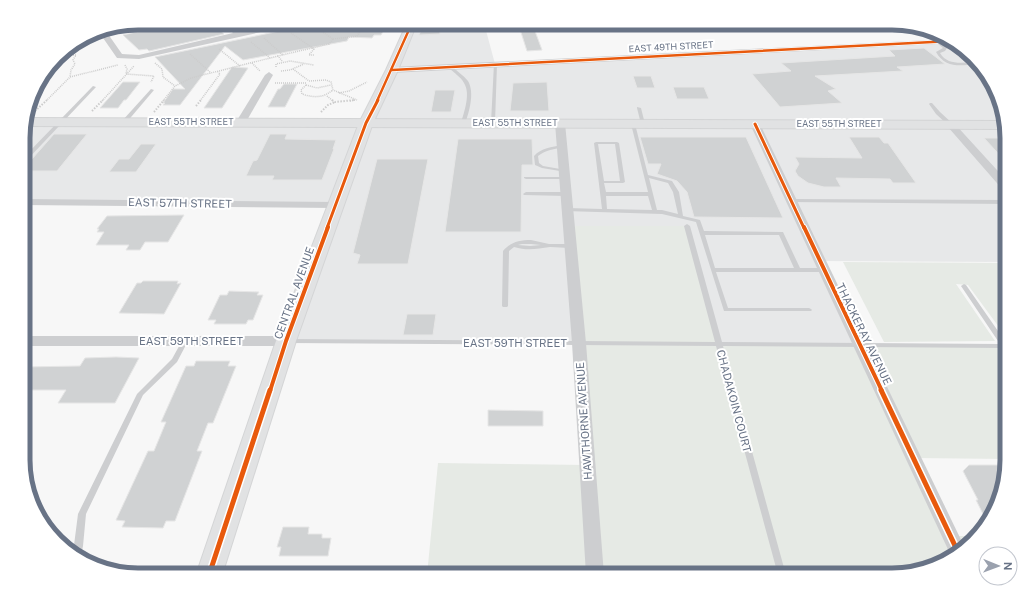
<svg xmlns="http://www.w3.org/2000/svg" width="1030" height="598" viewBox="0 0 1030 598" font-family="'Public Sans',sans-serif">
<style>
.built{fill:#e7e8e9}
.green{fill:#e6eae5}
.building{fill:#d0d2d3;stroke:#e6e6e6}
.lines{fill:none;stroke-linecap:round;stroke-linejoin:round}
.secondary-casing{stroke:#d4d5d6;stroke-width:2}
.primary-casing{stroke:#d3d4d5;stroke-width:2}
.path-far1{stroke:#ccc;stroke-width:1.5;stroke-dasharray:1 1;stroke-linecap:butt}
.path{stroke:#ccc;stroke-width:2;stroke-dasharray:1.5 1.5;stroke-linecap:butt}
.lane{fill:#cdced0;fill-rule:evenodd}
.street{fill:#cdced0;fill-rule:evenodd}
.secondary{fill:#e1e2e3;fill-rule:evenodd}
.primary{fill:#e1e2e3;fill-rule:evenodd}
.cycleway-far3-casing{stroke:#fff;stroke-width:4}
.cycleway-far2-casing{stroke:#fff;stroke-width:5}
.cycleway-far1-casing{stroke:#fff;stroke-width:6}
.cycleway-casing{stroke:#fff;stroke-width:8}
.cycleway-far3{stroke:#e8590c;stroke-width:2.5}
.cycleway-far2{stroke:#e8590c;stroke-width:3}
.cycleway-far1{stroke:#e8590c;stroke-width:4}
.cycleway{stroke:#e8590c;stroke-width:5}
.labels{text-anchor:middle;stroke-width:4;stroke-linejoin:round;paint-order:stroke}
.far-street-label{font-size:9px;fill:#687386;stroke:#fff}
.street-label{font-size:11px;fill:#687386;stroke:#fff}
.rim{fill:none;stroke:#687386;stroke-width:5}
</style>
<rect width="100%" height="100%" fill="#f7f7f7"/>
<!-- built -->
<path class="built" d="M412 23H484L495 64 952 41 992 80 1007 130V262L820 261 860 345 286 341 336 205 24 202V122L365 123Z"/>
<!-- green -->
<g class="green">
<path d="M569 226H687L719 345H1007V459L914 458 950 536H973L950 560 900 575H427L438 463 587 465Z"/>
<path d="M843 262 1007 263V338L968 285 956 284 995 341 884 342Z"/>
</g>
<!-- building -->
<g class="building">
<path d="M175 23H207L213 28 216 27 224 34 149 51 147 49 139 50 123 35Z"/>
<path d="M318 23H388L381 35H374L372 38 349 37 347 41 243 60 225 46 180 105H163L165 103H163L173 89H185L155 57Z"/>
<path d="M424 23H439L440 34 419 35Z"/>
<path d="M518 23H532L542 50 527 51Z"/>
<path d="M924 48 945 64 897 67 903 71 815 76 836 89 828 91 842 103 780 107 752 74 791 71 781 63 895 56 889 50Z"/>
<path d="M232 67 248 68 222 108H204Z"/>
<path d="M633 76H651L655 88H637Z"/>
<path d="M123 82H140L126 100H124L118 108H100Z"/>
<path d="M547 82 549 111H510L513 83Z"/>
<path d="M284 84H297L285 107H268L278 89H280Z"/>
<path d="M673 87H704L709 99H677Z"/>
<path d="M435 90H455L451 112H431Z"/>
<path d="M54 134H87L57 171H24V168Z"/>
<path d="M270 134H287L285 139 336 140 333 149H334L322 180H272L274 176H246L253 161 257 160Z"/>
<path d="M640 137H746L783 218 694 217 687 192 677 181 657 174 661 164H648Z"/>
<path d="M849 137H879L884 143H888L916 183H893L890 179 836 178 841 187H824L808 183 798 176 795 171 799 164 795 157 862 158Z"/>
<path d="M984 138H1007V163Z"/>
<path d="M458 139H532L533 165H522L521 232H445Z"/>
<path d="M141 144H156L136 172H109L119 159H129Z"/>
<path d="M377 159H428L408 264H357L360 255 353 253Z"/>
<path d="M184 215 168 242H145L140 250H126L129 245H96L104 232H97L99 229H97L107 216Z"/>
<path d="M143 281H178L177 284 181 283 164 314 119 313 137 283H141Z"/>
<path d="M229 291 259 292 257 295H263L253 320H248L246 324H214L216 320H208L220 295H227Z"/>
<path d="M407 314H436L433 335H403Z"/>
<path d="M116 357 139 358 115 403H58L66 390H24V367L80 366 85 358Z"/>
<path d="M196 361H230L228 366H236L213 423H208L197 451H202L175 521H166L163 528 122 527 125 521 116 520 148 451H154L166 422H161L186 366H194Z"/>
<path d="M488 410 543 411V426H488Z"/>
<path d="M969 465H998L1000 469H1006L992 518 987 522 976 500H978L963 471Z"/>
<path d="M283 527H309L308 534H322V538H331L328 556H279L281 547H277Z"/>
</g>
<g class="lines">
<defs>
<path id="secondary" d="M407 23H417L398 70 373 123 296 341 222 575H196L276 341 359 123 386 70Z"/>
<path id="primary" d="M26 118 1004 121 1006 129 24 126Z"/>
</defs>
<!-- secondary casing -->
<use href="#secondary" class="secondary-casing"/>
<!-- primary casing -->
<use href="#primary" class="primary-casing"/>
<!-- path-far1 -->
<g class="path-far1">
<path d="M322 31 357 23"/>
<path d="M291 33 314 49 309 55H314"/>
<path d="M264 38 283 55"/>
<path d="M333 39 357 36 366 23"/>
<path d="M251 42 270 58"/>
<path d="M219 49 240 66"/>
<path d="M190 54 211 73"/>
<path d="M59 55H76L73 60 75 64 71 70 70 77"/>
<path d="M282 61 278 56 329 44 333 39 309 23"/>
<path d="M155 63 162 69 163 77 175 86"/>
<path d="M252 63 260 71"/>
<path d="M125 65 127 69 126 74 154 76 151 82"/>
<path d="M276 67V64L290 61 314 65"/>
<path d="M293 69 309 81 326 80 331 82 333 90 357 100"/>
<path d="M281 71 290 70 304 64"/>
<path d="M275 83H307"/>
<path d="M306 85 301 90 302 94C314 98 323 98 333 90"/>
<path d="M306 85 317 88 331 85"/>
<path d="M339 93 349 91 367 82"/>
<path d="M327 96 333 101"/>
<path d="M46 101 70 77 118 65"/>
<path d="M102 101 134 66"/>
<path d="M163 101 175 86 191 78 278 56"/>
<path d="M200 101 220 74 218 72"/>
<path d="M350 101 355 100"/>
</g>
<!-- path -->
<g class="path">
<path d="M332 100 335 102 355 100"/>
<path d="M196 106 201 100"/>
<path d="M35 111 47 100"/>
<path d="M92 111 103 100"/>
<path d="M154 112 164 100"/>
<path d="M321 112 328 105 335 102"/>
</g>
<!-- lane -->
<g class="lane">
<path d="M936 40H938L947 48 945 51 940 53C947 65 961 63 973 62L975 64C960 66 945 68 936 52L943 48 936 42Z"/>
<path d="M494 63 497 64 495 123 493 124 491 123Z"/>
<path d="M449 66H451C457 71 463 75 468 81 475 93 469 112 465 124H461V123C464 112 471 94 464 83 461 77 454 73 449 68Z"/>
<path d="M93 86 96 87 26 161H24V157Z"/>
<path d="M151 89 154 90 126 123H122V121Z"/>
<path d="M930 103H932L940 112 953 124V126H949L936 114 929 104Z"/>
<path d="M637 107 641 108 645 124V125H643L641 124 637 108Z"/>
<path d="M631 123H633L635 124 648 175 672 181 679 192 683 216 700 220 704 231 783 232 800 268H823L826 270 823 272H716L728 308H809L811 309 812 310 811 311H724L696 222 662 214 565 211 564 210 565 209 567 208 602 209 594 143 596 142H617L619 143 625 182 623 183H604L606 192H648L631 124ZM598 144H615L620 181H604ZM649 178 668 183 673 192 678 214 662 210H657ZM606 196H648L652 210 607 209ZM705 235H779L794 268H715Z"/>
<path d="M562 145 564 146V147C554 149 546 150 538 156L539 163 543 166 566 170V172L542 168 535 165 534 156C541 148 552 147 562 145Z"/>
<path d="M524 177H565L567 178 565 179H526L524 178Z"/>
<path d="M526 192H566L569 194 566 196 524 195 523 194Z"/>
<path d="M790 199 1007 200V204L788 202V200Z"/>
<path d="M687 224 690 226 722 342 1000 344 961 286 964 284 966 285 1007 344 1006 350 1003 348 723 346 786 575H778L716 346 289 343 286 341 289 339 715 342 684 226Z"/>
<path d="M531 240 549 244H570L573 246 570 248C563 248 557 247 550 247 537 249 527 251 514 247L509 251 508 306 507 307H503L502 306 503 251C511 242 519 240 531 240ZM522 244H531L541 245 530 246 518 245Z"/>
<path d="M183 339H185L188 341 177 362 143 395 86 514 83 546 81 556 79 559 73 553 78 514 137 394 172 359Z"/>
</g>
<!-- street -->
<g class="street">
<path d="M138 23H153L149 25 108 34 122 54 139 55 233 33 222 23H231L241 32 280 23H294L293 25 139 59 117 58 101 35 84 38 93 32Z"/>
<path d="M950 39 954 43 392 73 388 70 392 67Z"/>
<path d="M269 72 273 75 246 122 241 125 238 124 236 122 265 75Z"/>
<path d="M560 120 565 123 586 343 604 575H586L572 343 555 123Z"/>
<path d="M755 121 760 124 964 546 952 558 750 124Z"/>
<path d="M951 122 954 123 1007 181V191L1003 190 948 127 946 125 948 123Z"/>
<path d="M24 199 336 202 342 205 336 208 24 205Z"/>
<path d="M24 336H286L291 338 293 341 291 344 286 346H24Z"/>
</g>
<!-- secondary -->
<use href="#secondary" class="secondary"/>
<!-- primary -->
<use href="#primary" class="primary"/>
<defs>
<g id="cycleway-far3">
<path d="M392 70 952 41"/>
<path d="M377 101 412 23"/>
</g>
<g id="cycleway-far2">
<path d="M755 124 804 228"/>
<path d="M327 228 366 123 378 100"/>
</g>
<g id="cycleway-far1">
<path d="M804 227 882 391"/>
<path d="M270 391 286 341 328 227"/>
</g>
<g id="cycleway">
<path d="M881 390 958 552"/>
<path d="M209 575 270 390"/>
</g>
</defs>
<!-- cycleway-far3 casing -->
<use href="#cycleway-far3" class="cycleway-far3-casing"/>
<!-- cycleway-far2 casing -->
<use href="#cycleway-far2" class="cycleway-far2-casing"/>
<!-- cycleway-far1 casing -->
<use href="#cycleway-far1" class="cycleway-far1-casing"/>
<!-- cycleway casing -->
<use href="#cycleway" class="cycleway-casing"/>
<!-- cycleway-far3 -->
<use href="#cycleway-far3" class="cycleway-far3"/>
<!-- cycleway-far2 -->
<use href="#cycleway-far2" class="cycleway-far2"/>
<!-- cycleway-far1 -->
<use href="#cycleway-far1" class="cycleway-far1"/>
<!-- cycleway -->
<use href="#cycleway" class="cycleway"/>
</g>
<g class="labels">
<!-- far-street labels -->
<g class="far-street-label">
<text transform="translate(671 47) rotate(-3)" y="3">EAST 49TH STREET</text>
<text x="191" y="125">EAST 55TH STREET</text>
<text x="515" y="126">EAST 55TH STREET</text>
<text x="839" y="127">EAST 55TH STREET</text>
</g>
<!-- street labels -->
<g class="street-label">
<text transform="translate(180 203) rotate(1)" y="4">EAST 57TH STREET</text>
<text transform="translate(294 293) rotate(-70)" y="4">CENTRAL AVENUE</text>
<text transform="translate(864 334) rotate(64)" y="4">THACKERAY AVENUE</text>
<text x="191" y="345">EAST 59TH STREET</text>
<text x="515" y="347">EAST 59TH STREET</text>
<text transform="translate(734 401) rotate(75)" y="4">CHADAKOIN COURT</text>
<text transform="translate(584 421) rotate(-94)" y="4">HAWTHORNE AVENUE</text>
</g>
</g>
<!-- crop -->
<path d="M0 0H1030V598H0ZM138 30H892A108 108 0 0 1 1000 138V460A108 108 0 0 1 892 568H138A108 108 0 0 1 30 460V138A108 108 0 0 1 138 30Z" fill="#fff" fill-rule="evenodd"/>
<path class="rim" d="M138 30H892A108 108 0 0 1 1000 138V460A108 108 0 0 1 892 568H138A108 108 0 0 1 30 460V138A108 108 0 0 1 138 30Z"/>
<!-- north arrow -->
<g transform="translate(998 566) rotate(91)"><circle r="19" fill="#ffffff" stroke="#c3c7cf"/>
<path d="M0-3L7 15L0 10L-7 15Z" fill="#9aa1ae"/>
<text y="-6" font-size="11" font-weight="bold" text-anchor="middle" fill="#687386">N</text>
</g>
</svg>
